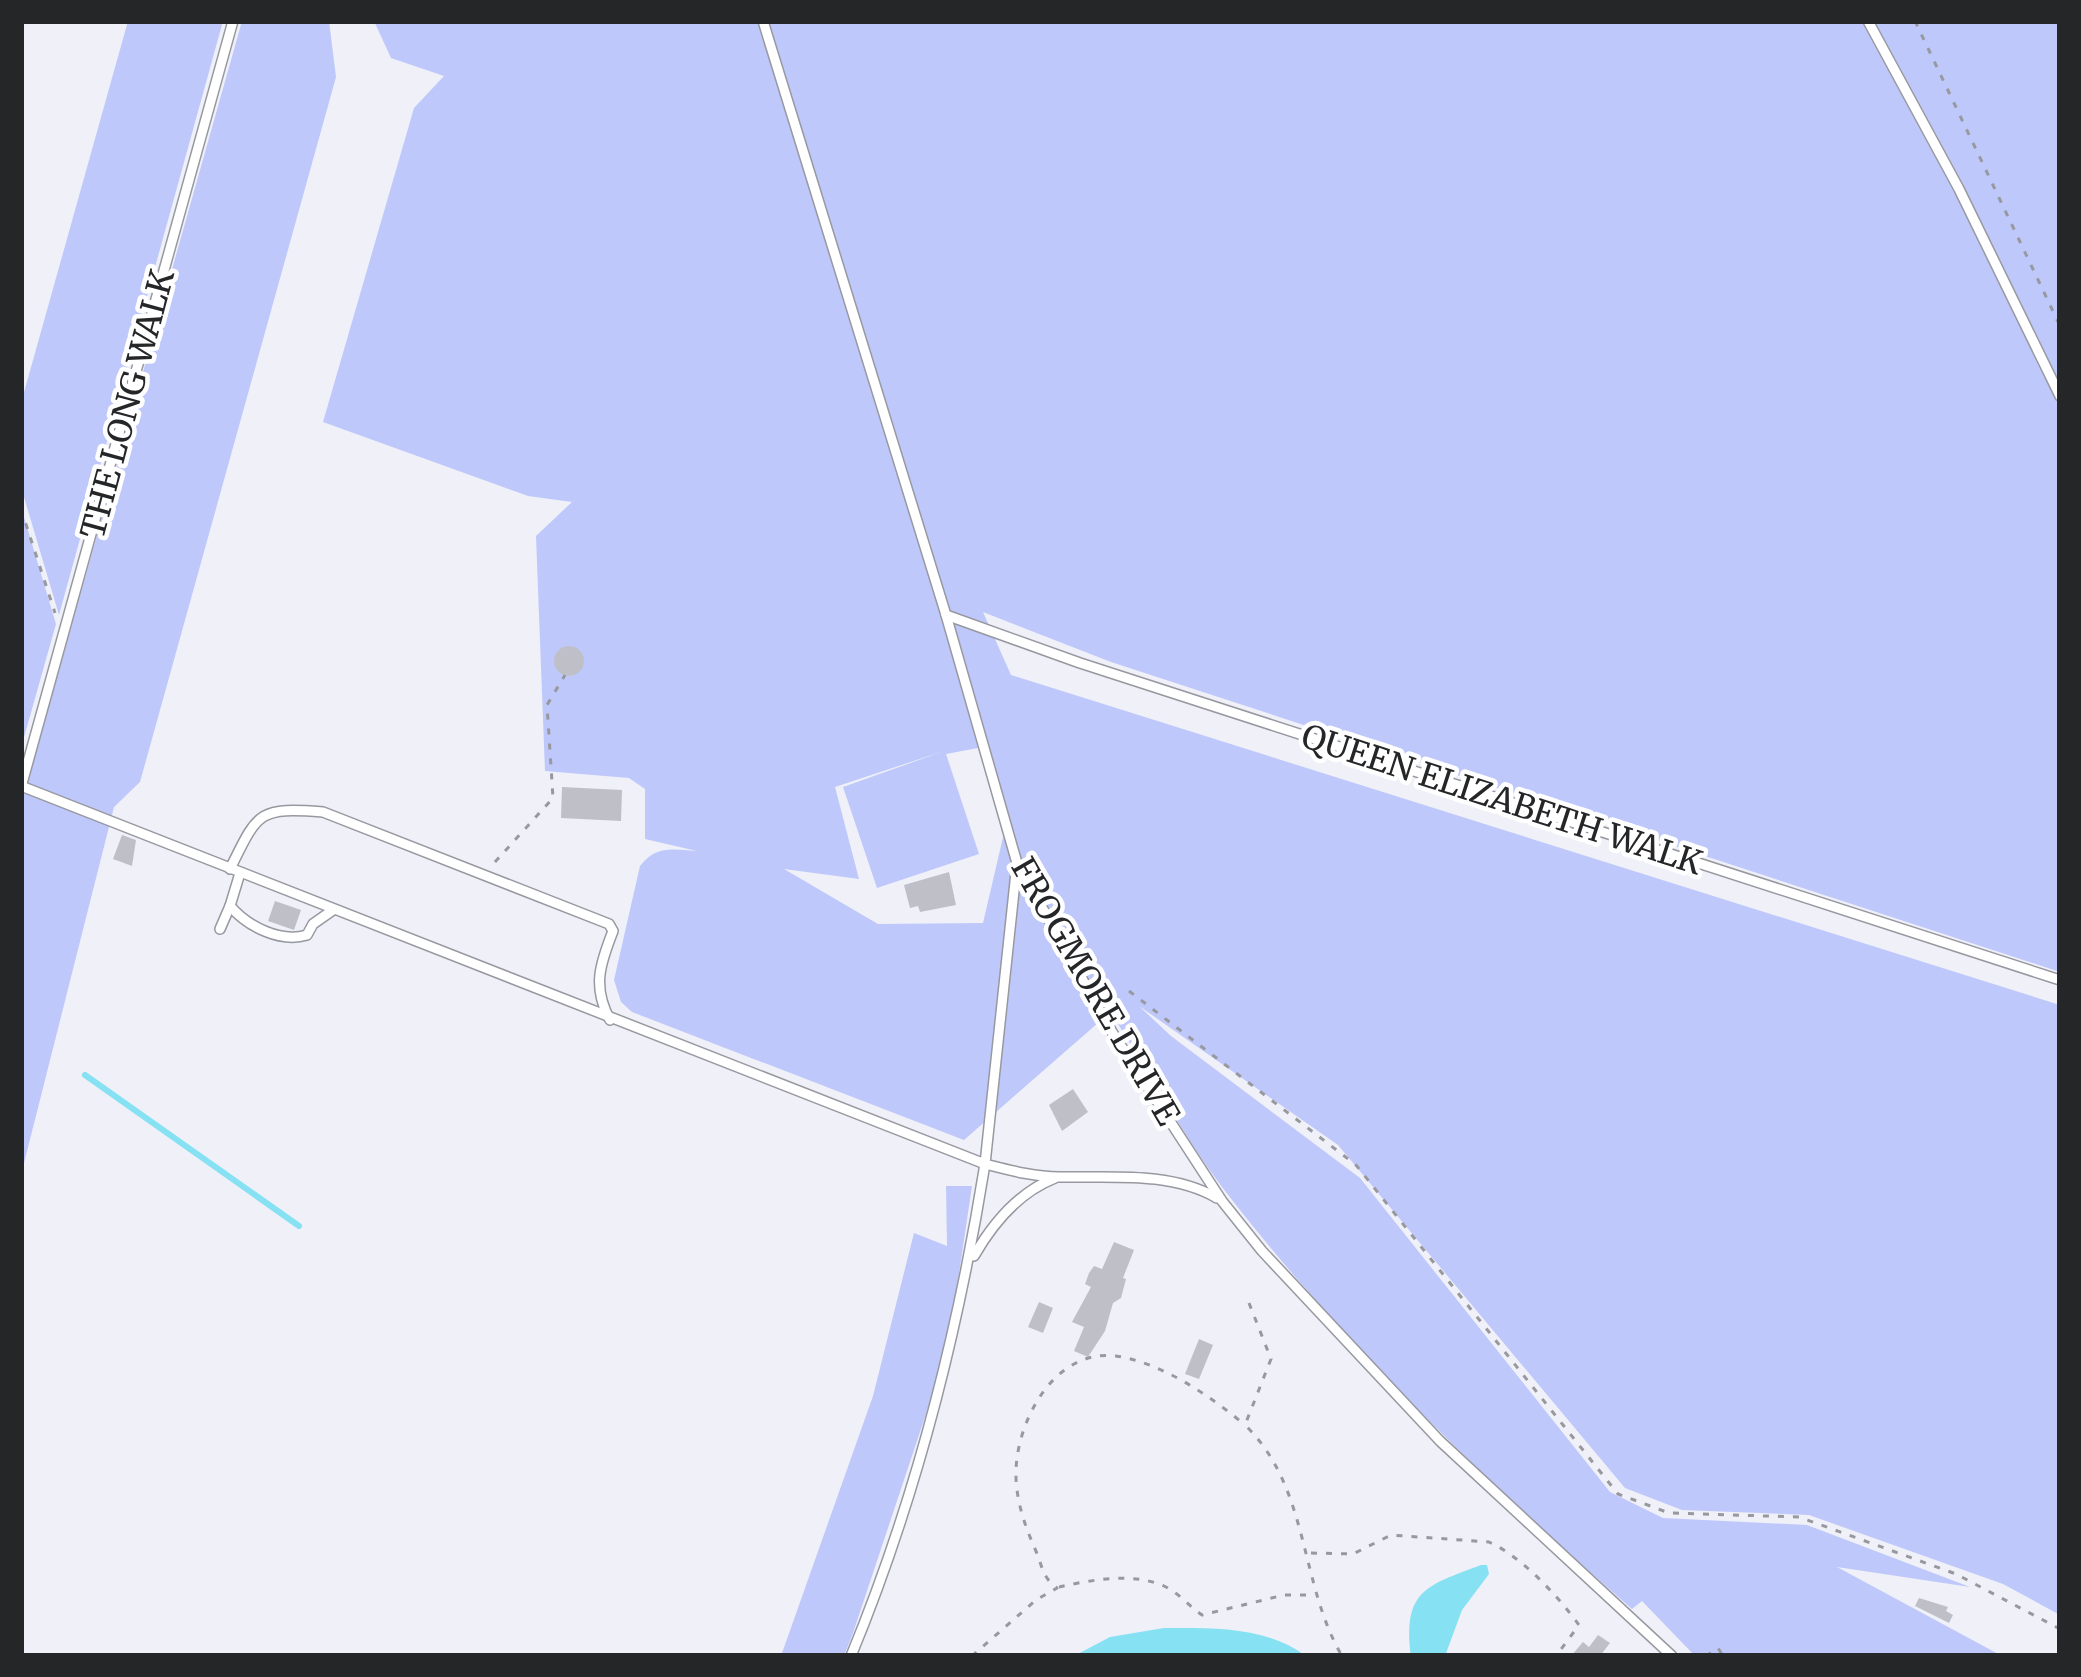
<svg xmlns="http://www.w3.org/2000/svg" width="2081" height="1677" viewBox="0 0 2081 1677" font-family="Merriweather,serif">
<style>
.green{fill:#bec8fb;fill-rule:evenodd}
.water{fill:#86e1f3}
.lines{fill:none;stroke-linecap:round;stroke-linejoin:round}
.stream{stroke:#86e1f3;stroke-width:6}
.building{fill:#bfc0c7}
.lane-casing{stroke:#9899a0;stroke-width:12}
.path{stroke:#98999e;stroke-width:3;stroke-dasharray:6 9;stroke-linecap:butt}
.lane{stroke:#fff;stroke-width:9}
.labels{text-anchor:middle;stroke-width:9;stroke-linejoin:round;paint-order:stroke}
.street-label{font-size:33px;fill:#252628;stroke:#fff}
</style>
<rect width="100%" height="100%" fill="#eff0f8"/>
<!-- green -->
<g class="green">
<path d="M128 21H223L59 615 21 487V403Z"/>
<path d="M242 21H329L336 77 140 782 114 807 21 1175V805Z"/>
<path d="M374 21H2060V972L1111 662 983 612 1011 675 2060 1005V1615L2003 1584 1809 1515 1682 1510 1625 1488 1338 1145 1139 1006 1171 1036 1360 1178 1610 1492 1663 1518 1807 1525 1970 1587 1837 1567 2002 1656H1695L1642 1601 1632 1609C1484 1480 1341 1342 1222 1187 1182 1134 1149 1072 1113 1016L1122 1002 964 1140 632 1012 621 1002 614 980 640 866C657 844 673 850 697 851L645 839V789L629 778 545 771 536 536 572 502 528 496 323 422 414 108 444 76 391 58ZM978 748 1004 833 983 923 878 924 784 869 859 879 835 787 944 751 843 787 877 888 979 854 946 754Z"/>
<path d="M21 507 56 624 21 748Z"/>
<path d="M946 1186H972L948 1348 853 1633 844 1656H781L873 1396 914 1233 947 1246Z"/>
</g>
<!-- water -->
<g class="water">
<path d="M1481 1565H1487L1489 1574 1462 1610 1445 1656H1411C1403 1591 1425 1586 1481 1565Z"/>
<path d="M1164 1628C1213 1628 1265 1626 1306 1656H1074L1110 1637Z"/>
</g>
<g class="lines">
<!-- stream -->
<path class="stream" d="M85 1075 299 1226"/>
</g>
<!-- building -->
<g class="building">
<circle cx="569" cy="661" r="15"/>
<path d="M562 787 622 790 621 821 561 818Z"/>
<path d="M122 835 136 840 132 866 113 859Z"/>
<path d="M949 872 956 905 920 912 918 906 910 908 904 885Z"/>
<path d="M275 901 301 910 294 930 268 921Z"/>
<path d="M1073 1089 1088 1112 1062 1131 1049 1105Z"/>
<path d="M1114 1242 1134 1250 1123 1278 1126 1279 1121 1298 1113 1303 1105 1331 1088 1357 1074 1351 1084 1327 1072 1322 1091 1287 1085 1284 1089 1273 1094 1266 1102 1269Z"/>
<path d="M1039 1302 1053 1308 1043 1333 1028 1327Z"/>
<path d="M1199 1339 1213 1345 1199 1379 1185 1374Z"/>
<path d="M1919 1598 1948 1607 1946 1611 1953 1615 1949 1623 1915 1606Z"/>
<path d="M1598 1635 1610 1643 1600 1656H1571L1583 1642 1589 1647Z"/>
</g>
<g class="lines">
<defs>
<g id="lane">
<path d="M763 21 946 615 1017 863 1112 1032 1222 1201 1262 1251 1440 1441 1672 1656"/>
<path d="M1868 21 1959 189 2060 396"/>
<path d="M946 615 1080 663 2060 980"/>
<path d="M21 786 985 1164C958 1332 916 1499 851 1656"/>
<path d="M21 787 233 21"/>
<path d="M1017 863 985 1164C1009 1170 1034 1177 1059 1177 1111 1178 1170 1171 1217 1198"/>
<path d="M230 869C258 812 258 807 323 812L609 924 613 931C600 964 592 987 610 1020"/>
<path d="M240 873 230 906C248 927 281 943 307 935L313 924 333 910"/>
<path d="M220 929 230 906"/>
<path d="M974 1256C993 1223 1019 1192 1055 1178"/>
</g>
</defs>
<!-- lane casing -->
<use href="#lane" class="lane-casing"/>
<!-- path -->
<g class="path">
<path d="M1915 21 2060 326"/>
<path d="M21 509 55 613"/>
<path d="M495 862 553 798 547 705 565 675"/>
<path d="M1129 991 1356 1165 1618 1494 1669 1513 1799 1517 1956 1574 2060 1629"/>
<path d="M1249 1303 1271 1359 1245 1425C1310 1488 1299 1583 1342 1656"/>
<path d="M1311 1553 1353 1554 1391 1535 1489 1542C1522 1557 1557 1595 1579 1625L1556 1656"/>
<path d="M1059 1587C1091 1580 1132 1572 1164 1586 1179 1593 1189 1606 1202 1615L1284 1595H1315"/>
<path d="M972 1656 1036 1600 1057 1588C1042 1578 1042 1564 1035 1549 1025 1526 1017 1503 1016 1478 1014 1425 1053 1348 1116 1356 1163 1363 1210 1396 1245 1425"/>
<path d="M1706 1656 1718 1648 1723 1656"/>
</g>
<!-- lane -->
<use href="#lane" class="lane"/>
</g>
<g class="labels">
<!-- street labels -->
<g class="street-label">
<text transform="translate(127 404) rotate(-75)" y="12">THE LONG WALK</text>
<text transform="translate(1502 799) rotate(18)" y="12">QUEEN ELIZABETH WALK</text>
<text transform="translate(1096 991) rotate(60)" y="12">FROGMORE DRIVE</text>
</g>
</g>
<!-- border -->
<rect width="2081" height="1677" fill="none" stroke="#252628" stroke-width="48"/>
</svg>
